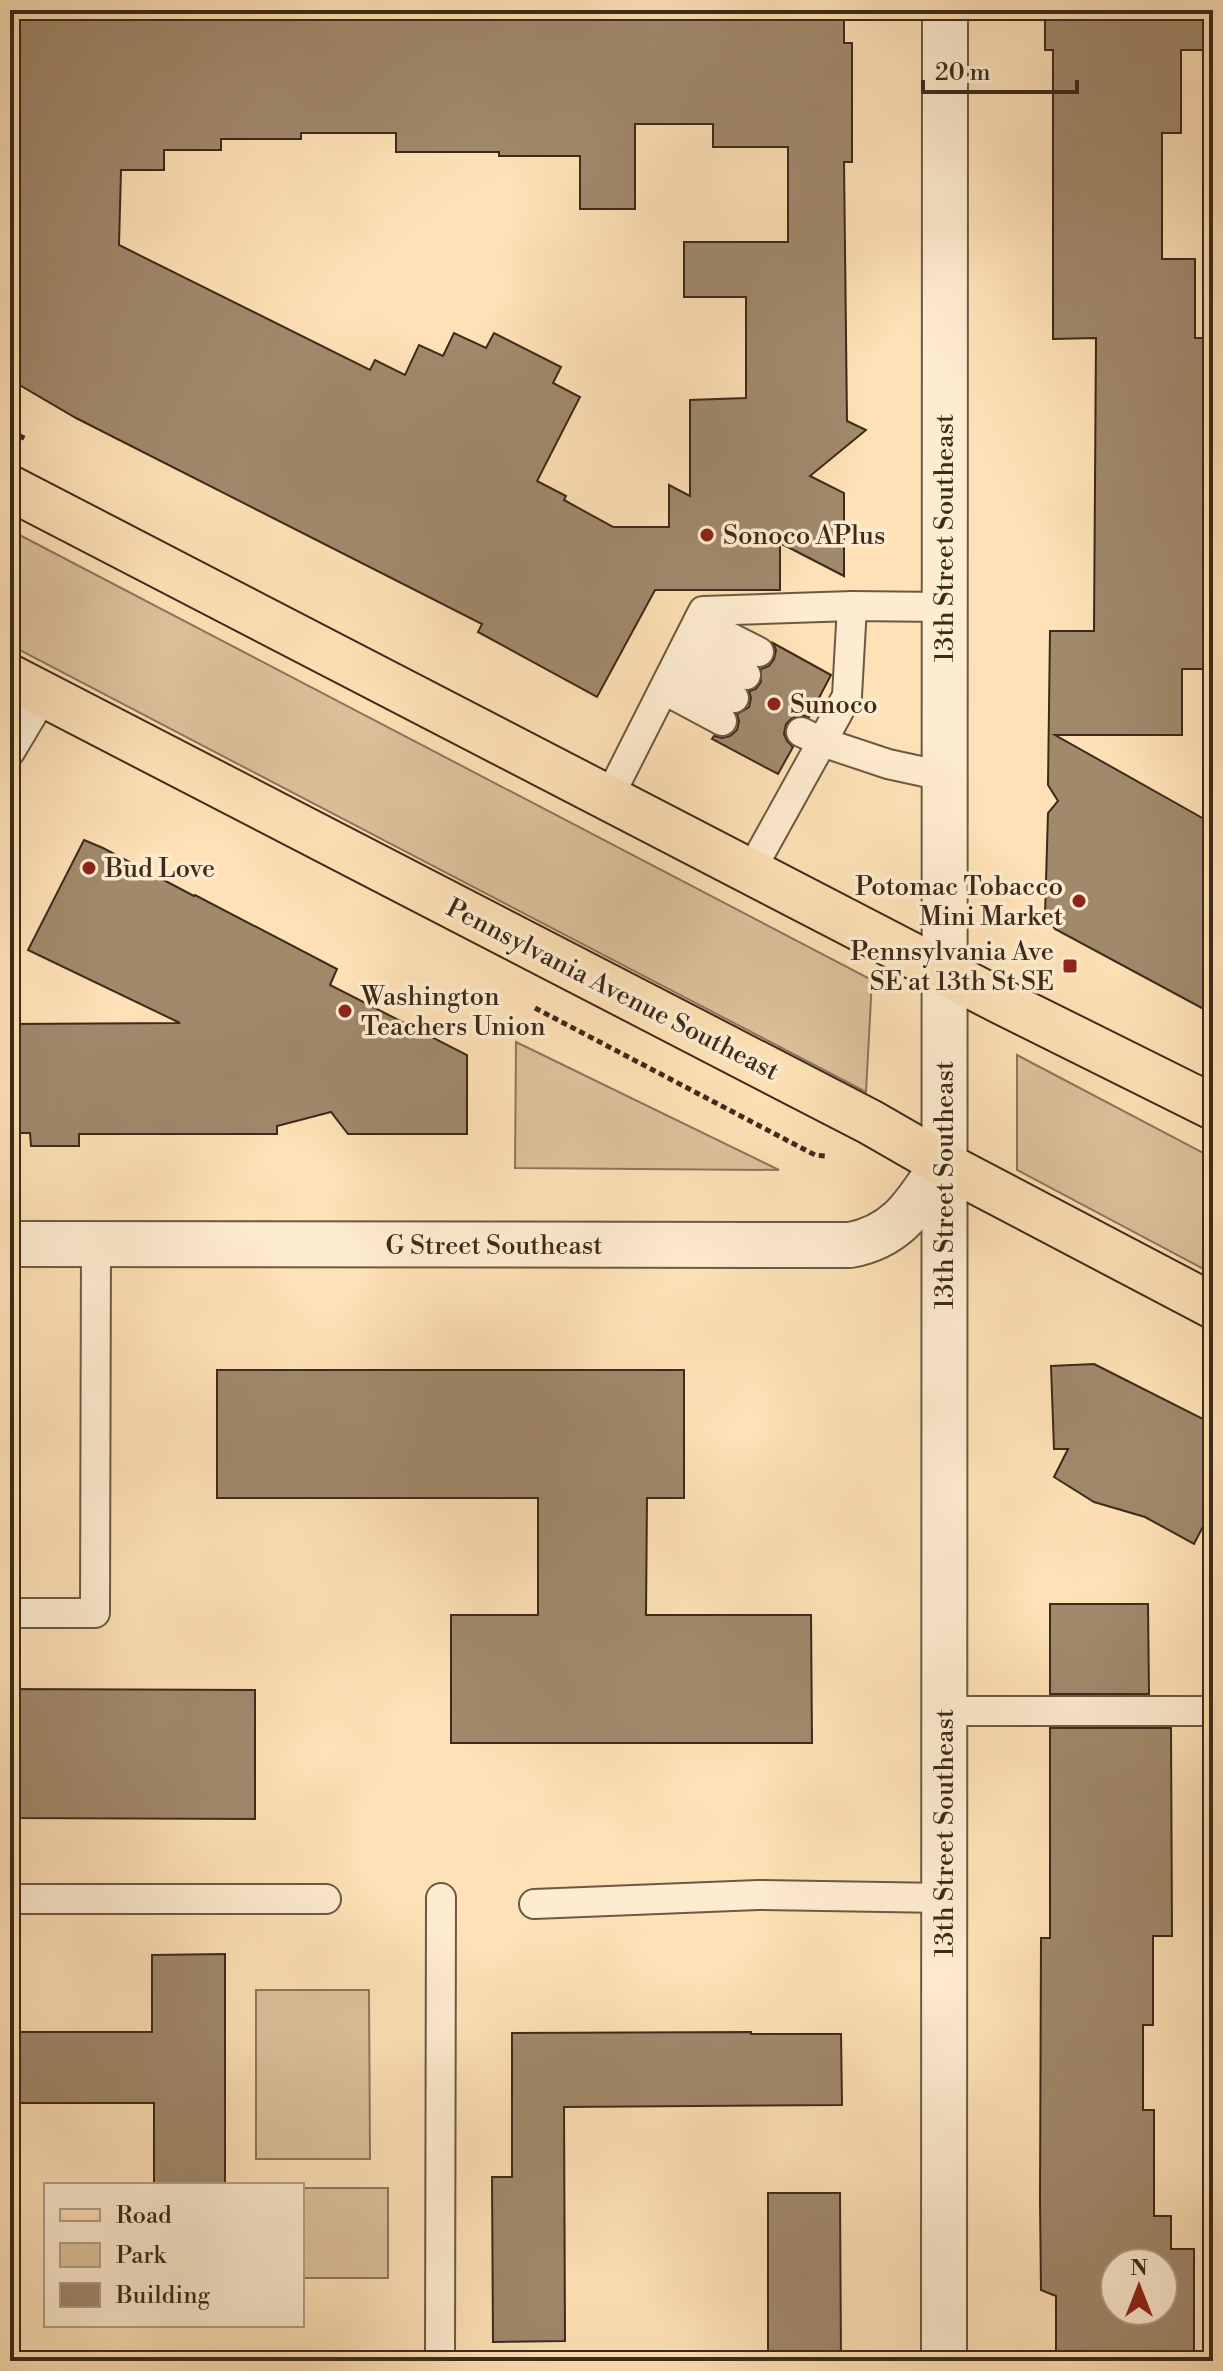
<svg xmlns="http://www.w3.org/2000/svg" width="1223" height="2371" viewBox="0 0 1223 2371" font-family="'Libre Bodoni',serif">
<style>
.green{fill:#ddc29c;stroke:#8d765c;stroke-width:2}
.building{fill:#a1896c;stroke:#3d2a1b;stroke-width:2;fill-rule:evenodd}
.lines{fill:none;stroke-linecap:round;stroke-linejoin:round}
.service-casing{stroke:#6d5842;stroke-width:32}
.minor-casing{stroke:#6d5842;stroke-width:48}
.primary-casing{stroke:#3d2a1b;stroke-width:48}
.path{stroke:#3d2a1b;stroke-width:5;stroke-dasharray:6 4;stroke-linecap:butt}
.service{stroke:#feecd0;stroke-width:28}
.minor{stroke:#feecd0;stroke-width:44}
.primary{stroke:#fee1b6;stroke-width:44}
.poi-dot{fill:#8f2418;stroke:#feecd0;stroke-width:3}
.labels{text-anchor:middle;stroke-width:7;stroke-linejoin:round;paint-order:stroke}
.poi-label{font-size:26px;fill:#3d2a1b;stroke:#feecd0;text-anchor:start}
.street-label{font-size:26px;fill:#3d2a1b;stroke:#feecd0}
</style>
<rect width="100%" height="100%" fill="#fee1b6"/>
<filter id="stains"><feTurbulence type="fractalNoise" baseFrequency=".0025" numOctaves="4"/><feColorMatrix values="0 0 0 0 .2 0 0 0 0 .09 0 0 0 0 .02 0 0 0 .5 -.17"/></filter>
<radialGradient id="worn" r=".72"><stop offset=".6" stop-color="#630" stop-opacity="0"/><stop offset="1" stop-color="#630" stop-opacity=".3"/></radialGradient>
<!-- green -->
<g class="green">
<path d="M10 530 872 980 866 1092 10 645Z"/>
<path d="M516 1042 779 1170 515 1168Z"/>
<path d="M1017 1055 1213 1158V1274L1017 1170Z"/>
<path d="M256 1990H369L370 2159H256Z"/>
<rect x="302" y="2188" width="86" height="90"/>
</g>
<!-- building -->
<g class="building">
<path d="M10 10H844V43H852V162H844L847 421 866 430 810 476 844 493V576L780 543V590H655L597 697 478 632 482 624 76 418 16 383 18 82H10ZM635 124H713V147H788V242H684V297H746V398L690 400V496L669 485V527H613L564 500 566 496 537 481 580 397 553 383 561 367 494 333 486 348 454 333 443 356 419 345 405 375 375 360 370 370 119 245 121 170H164V150H221V139H301V133H396V152H499V156H580V209H635Z"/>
<path d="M1045 10H1213V50H1181V133H1162V259H1195V338H1209L1210 384H1213V669H1182V735H1055L1213 824V1014L1055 929 1045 915 1048 813 1058 801 1048 785 1050 631H1094L1096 338 1053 339V50H1045Z"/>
<path d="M773 643 831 675 809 717 799 715 791 719 786 724 784 734 787 741 793 747 778 774 712 739 714 736 722 738 730 736 737 730 739 721 737 714 749 707 751 698 749 691 756 689 761 682V669L769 666 774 659 776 650Z"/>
<path d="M84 840 103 848 194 896 195 895 337 969 330 985 467 1055V1134H348L331 1112 277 1126V1134H79V1146H31L30 1133H10V1024L180 1023 28 950Z"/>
<path d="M1094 1364 1213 1424V1507L1194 1544 1145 1517 1094 1502 1054 1477 1068 1449H1054L1051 1366Z"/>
<path d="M217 1370H684V1498H647L646 1615H811L812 1743H451V1615H538V1498H217Z"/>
<path d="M1050 1604H1148L1149 1694H1050Z"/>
<path d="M10 1689 255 1690V1819L10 1818Z"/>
<path d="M1050 1728H1171L1172 1936H1153V2025H1143V2110H1154V2216H1171V2249H1194V2361H1056V2296L1041 2290 1040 2200 1041 1938H1050ZM1115 2263H1163V2311H1115Z"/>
<path d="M225 1954V2185H154V2103H10V2032H152V1955Z"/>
<path d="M751 2032V2034H841L842 2105 564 2107 565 2341 493 2342 492 2177H512V2033Z"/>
<path d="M768 2193H840L841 2361H768Z"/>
</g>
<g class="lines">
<defs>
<g id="service">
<path d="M698 621 759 652"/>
<path d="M687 643 746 675"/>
<path d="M676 667 734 698"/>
<path d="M664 690 722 721"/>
<path d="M801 732 822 742 847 696 852 606"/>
<path d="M10 752 44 695"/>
<path d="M609 797 703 611 852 606 943 607"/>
<path d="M751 870 822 742 888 764 943 776"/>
<path d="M10 1613H95L96 1244"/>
<path d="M944 1711H1213"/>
<path d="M10 1899H326"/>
<path d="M534 1904 758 1895 944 1898"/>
<path d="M440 2361 441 1898"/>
</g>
<g id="minor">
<path d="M10 1244 850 1245C900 1236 917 1202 943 1164"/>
<path d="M944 2361 945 10"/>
</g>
<g id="primary">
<path d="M10 488 1002 1002 1213 1107"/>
<path d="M10 677 870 1122 943 1164 1213 1306"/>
</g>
</defs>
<!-- service casing -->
<use href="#service" class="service-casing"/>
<!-- minor casing -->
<use href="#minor" class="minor-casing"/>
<!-- primary casing -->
<use href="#primary" class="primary-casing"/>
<!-- path -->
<g class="path">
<path d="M10 431 26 439"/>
<path d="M535 1008 815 1155 825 1156"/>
</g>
<!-- service -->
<use href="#service" class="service"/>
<!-- minor -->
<use href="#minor" class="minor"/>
<!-- primary -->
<use href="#primary" class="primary"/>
</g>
<!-- markers -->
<g class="poi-dot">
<circle cx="707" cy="535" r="8"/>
<circle cx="774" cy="704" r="8"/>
<circle cx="89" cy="868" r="8"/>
<circle cx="1079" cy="901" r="8"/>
<rect x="1062" y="958" width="16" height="16" rx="4"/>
<circle cx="345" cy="1011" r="8"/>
</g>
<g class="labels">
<!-- poi labels -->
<g class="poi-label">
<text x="723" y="544">Sonoco APlus</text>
<text x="790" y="713">Sunoco</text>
<text x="105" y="877">Bud Love</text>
<text x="1063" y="895" text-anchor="end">Potomac Tobacco<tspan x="1063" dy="30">Mini Market</tspan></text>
<text x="1054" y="960" text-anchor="end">Pennsylvania Ave<tspan x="1054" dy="30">SE at 13th St SE</tspan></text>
<text x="361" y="1005">Washington<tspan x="361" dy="30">Teachers Union</tspan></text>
</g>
<!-- street labels -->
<g class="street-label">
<text transform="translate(944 538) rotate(-90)" y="9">13th Street Southeast</text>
<text transform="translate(613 989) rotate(27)" y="9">Pennsylvania Avenue Southeast</text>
<text transform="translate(944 1185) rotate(-90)" y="9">13th Street Southeast</text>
<text x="494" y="1254">G Street Southeast</text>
<text transform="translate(944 1833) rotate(-90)" y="9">13th Street Southeast</text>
</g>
</g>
<!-- margin -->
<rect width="1223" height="2371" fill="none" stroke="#fee1b6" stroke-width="40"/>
<rect x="12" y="12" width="1199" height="2347" fill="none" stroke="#3d2a1b" stroke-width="4"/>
<rect x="20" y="20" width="1183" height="2331" fill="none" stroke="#3d2a1b" stroke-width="2"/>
<!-- legend -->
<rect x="44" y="2183" width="260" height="144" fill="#feecd0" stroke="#b19e88" stroke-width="2"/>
<rect x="60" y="2209" width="40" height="12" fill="#fee1b6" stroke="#b19e88" stroke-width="2"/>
<text x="116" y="2223" font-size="24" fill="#3d2a1b">Road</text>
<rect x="60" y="2243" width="40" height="24" fill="#ddc29c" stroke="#b19e88" stroke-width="2"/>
<text x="116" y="2263" font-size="24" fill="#3d2a1b">Park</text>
<rect x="60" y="2283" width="40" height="24" fill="#a1896c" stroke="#b19e88" stroke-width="2"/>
<text x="116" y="2303" font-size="24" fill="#3d2a1b">Building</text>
<!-- north arrow -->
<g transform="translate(1139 2287)"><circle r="38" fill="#feecd0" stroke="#b19e88" stroke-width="2"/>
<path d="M0-6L14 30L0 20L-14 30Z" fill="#8f2418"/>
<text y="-12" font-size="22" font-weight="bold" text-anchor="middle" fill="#3d2a1b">N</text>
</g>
<!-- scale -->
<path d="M923 80v12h154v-12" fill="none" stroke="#3d2a1b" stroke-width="4"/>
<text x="935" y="80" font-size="24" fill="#3d2a1b" stroke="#feecd0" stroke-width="6" paint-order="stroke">20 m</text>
<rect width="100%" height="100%" filter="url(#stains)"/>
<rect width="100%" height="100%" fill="url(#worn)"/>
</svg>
